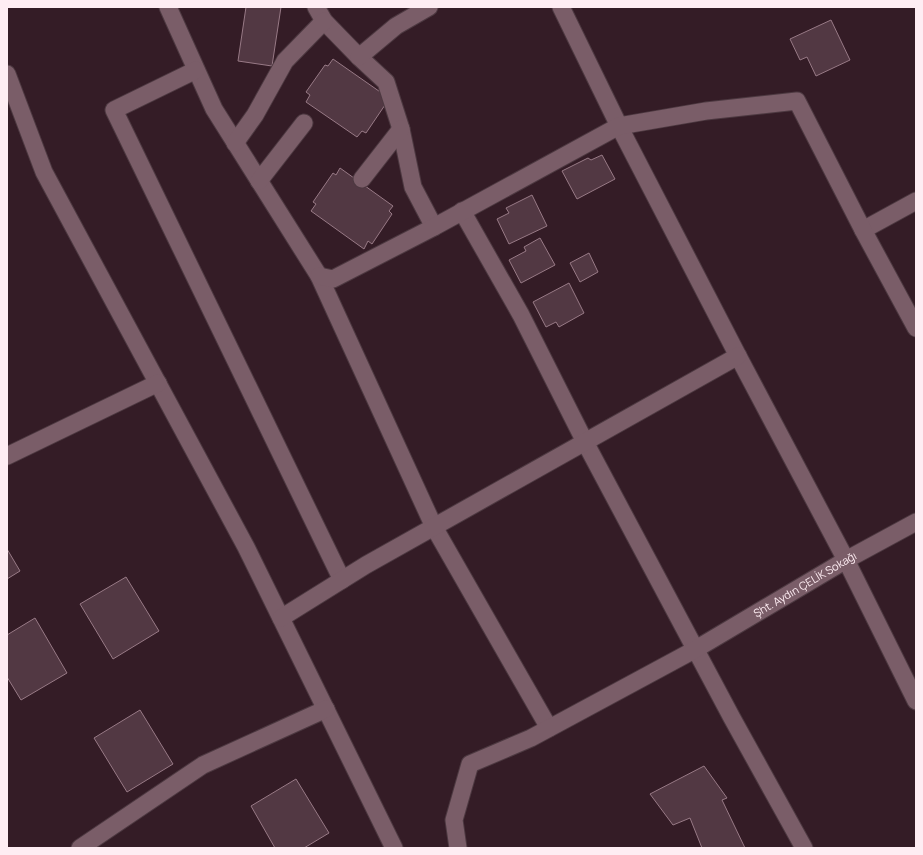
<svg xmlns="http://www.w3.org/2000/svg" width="923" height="855" viewBox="0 0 923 855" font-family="Manrope,sans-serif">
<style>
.building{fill:#523843;stroke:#987a86}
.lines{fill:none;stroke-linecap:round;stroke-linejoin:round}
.minor-casing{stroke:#4d3941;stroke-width:19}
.minor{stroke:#7a5d68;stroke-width:17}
.labels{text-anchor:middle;stroke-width:3;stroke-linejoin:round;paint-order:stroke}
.street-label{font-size:11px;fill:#feedf3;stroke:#2a131d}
</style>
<rect width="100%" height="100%" fill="#341c26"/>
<!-- building -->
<g class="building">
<path d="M246 7H281L272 66 238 61Z"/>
<path d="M831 20 850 60 816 76 807 57 800 60 790 39Z"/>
<path d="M333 59 386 96 387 102 366 133 362 131 357 137 306 102 310 95 306 92 325 65 328 66Z"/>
<path d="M602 155 615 179 577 199 562 171 588 158 591 160Z"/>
<path d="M340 168 393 206 389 211 392 214 372 244 368 241 364 249 311 211 316 204 313 202 333 173 336 175Z"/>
<path d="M532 195 547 226 509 244 497 219 509 213 506 208Z"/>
<path d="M540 238 555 265 521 283 509 260 526 251 524 247Z"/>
<path d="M589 253 598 272 580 282 570 263Z"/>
<path d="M569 283 584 313 559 327 556 322 546 327 533 302Z"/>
<path d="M7 549 20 571 7 579Z"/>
<path d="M126 577 159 631 113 659 80 604Z"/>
<path d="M35 618 67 673 21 700 7 677V635Z"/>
<path d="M140 710 173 764 127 792 94 738Z"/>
<path d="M704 766 727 798 722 800 745 848H702L690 818 673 825 650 794Z"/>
<path d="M296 779 329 833 304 848H275L251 806Z"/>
</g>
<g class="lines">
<defs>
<g id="minor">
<path d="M168 7 214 109 319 276 434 527 549 728"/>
<path d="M316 7 324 21 359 57 386 82 401 129 413 187 434 227"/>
<path d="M561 7 619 126 738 356 846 560 916 701"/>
<path d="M359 57 396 26 429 7"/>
<path d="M196 70 114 110 342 580"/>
<path d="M7 74 44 172 246 547 394 848"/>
<path d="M235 143 255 115 285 61 324 21"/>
<path d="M362 179 401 129"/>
<path d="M259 181 304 123"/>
<path d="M462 211 521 315 585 442 732 718 804 848"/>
<path d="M863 230 916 201"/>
<path d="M319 276 333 279 434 227 619 126 706 111 797 101 863 230 916 328"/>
<path d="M7 456 158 383"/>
<path d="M281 618 366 565 738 356"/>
<path d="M80 848 203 765 326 709"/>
<path id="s1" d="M458 848 454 820 470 764 531 738 696 649 846 560 916 522"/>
</g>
</defs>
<!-- minor casing -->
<use href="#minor" class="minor-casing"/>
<!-- minor -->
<use href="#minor" class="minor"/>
</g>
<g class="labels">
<!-- street labels -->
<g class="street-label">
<text dy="4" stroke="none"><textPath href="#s1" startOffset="467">Şht. Aydın ÇELİK Sokağı</textPath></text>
</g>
</g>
<!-- border -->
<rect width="923" height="855" fill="none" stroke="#feedf3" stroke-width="16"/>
</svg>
